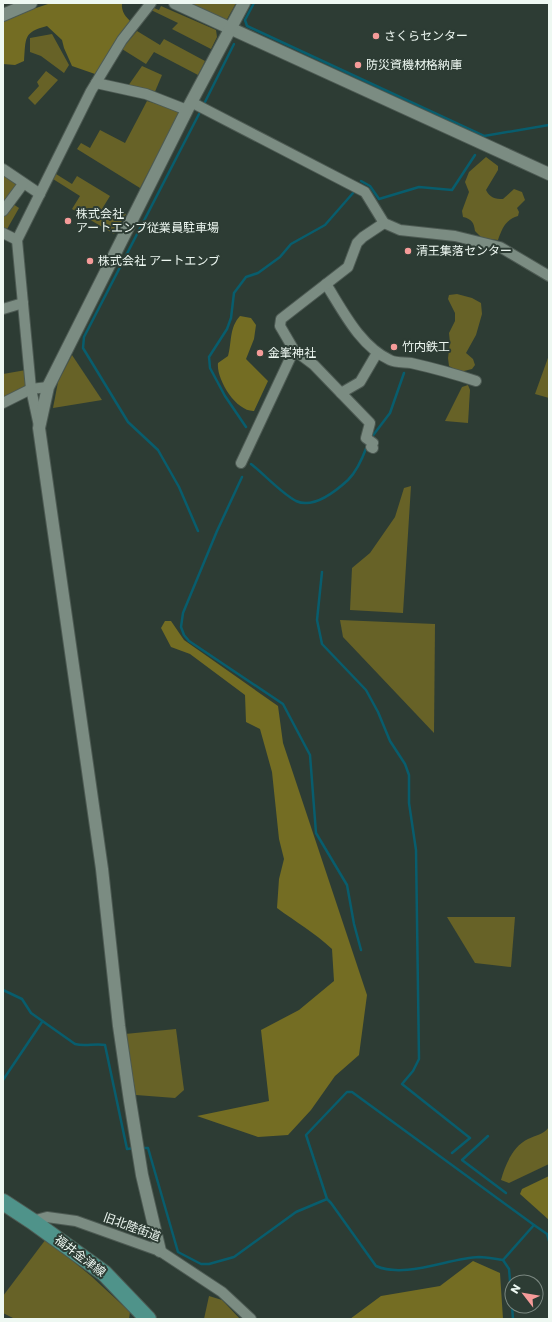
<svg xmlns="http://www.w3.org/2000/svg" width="552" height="1322" viewBox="0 0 552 1322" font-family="Poppins,'Noto Sans JP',sans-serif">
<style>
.green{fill:#676227}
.forest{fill:#746d23}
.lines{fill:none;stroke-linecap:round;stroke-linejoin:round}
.stream{stroke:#085d6d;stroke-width:2.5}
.minor-casing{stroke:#4d5a53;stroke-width:12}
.tertiary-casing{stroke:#4d5a53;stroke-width:14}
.primary-casing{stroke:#4d5a53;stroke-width:18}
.minor{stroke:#7b8c82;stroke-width:10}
.tertiary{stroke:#7b8c82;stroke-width:12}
.primary{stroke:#4f938a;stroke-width:16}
.poi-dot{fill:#f59b99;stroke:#2d3c34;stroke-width:1.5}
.labels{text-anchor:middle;stroke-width:4;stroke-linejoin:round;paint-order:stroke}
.poi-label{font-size:12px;fill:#eef8f2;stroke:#2d3c34;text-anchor:start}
.street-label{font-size:12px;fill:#eef8f2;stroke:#2d3c34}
</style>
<rect width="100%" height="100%" fill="#2d3c34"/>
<!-- green -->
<g class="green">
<path d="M187 3H236L226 21Z"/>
<path d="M161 6 216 30 217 37 211 49 172 29 178 23 151 10 154 8 159 10Z"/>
<path d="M137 31 160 45 164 39 205 61 198 75 154 52 146 64 122 49Z"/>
<path d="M52 34 69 65 64 73 41 56 30 52V38Z"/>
<path d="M142 66 162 75 154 94 128 86Z"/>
<path d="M46 71 58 80 35 105 28 98 39 86 37 82Z"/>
<path d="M147 101 180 111 140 188 77 149 81 143 90 148 100 130 125 143Z"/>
<path d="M486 157 498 166V170L486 190C490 198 495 199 503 199L514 189 522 192 525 200 517 208 519 212 518 216C505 220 502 229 498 240L482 238 475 231C474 223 472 219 463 217L462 211 469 192 465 182 469 172Z"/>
<path d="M3 174 19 184 3 202Z"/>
<path d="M56 174 72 184 77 176 110 196 97 217 105 222 109 216 112 218 117 209 126 214 114 234 72 209 80 196 53 179Z"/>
<path d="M13 204 19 208 6 231 3 230V217Z"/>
<path d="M457 294 472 298 481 303 482 314 476 335 466 353 473 359 475 365 472 369 460 372 449 366 448 358 450 343 449 333 455 321V313L448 299 449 295Z"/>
<path d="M72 355 102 400 53 408 58 382Z"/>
<path d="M549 355V398L535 394Z"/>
<path d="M26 370 28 385 3 399V374Z"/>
<path d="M468 385 470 390 468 423 445 421 462 387Z"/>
<path d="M411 486 403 613 350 610 352 568 370 553 395 517 404 488Z"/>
<path d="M340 620 435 624 434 733 343 637Z"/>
<path d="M447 917H515L511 967 475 963Z"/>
<path d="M176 1029 184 1090 175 1098 136 1095 125 1034Z"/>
<path d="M549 1127V1164L509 1183 501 1180C505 1165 513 1146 528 1139 536 1135 543 1135 549 1127Z"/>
<path d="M46 1239 91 1276 130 1312 129 1319H15L3 1313V1296Z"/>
<path d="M209 1296 222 1300 240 1319H204Z"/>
</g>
<!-- forest -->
<g class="forest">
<path d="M51 3H122C121 12 126 17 132 23L95 74 72 66 64 48 62 40 47 26C23 32 26 38 24 61L15 65 3 64V19Z"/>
<path d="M240 316 251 318 256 325 254 339 246 359 268 381 254 411C236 412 216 379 218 363L228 356C232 342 229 328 240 316Z"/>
<path d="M165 621H171L184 640 278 706 283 743 367 995 359 1055 335 1076 311 1110 288 1135 258 1137 197 1116 269 1101 261 1030 299 1010 334 981 332 949C315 933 296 922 277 908L279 879 284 859 279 839 272 772 260 729 246 722 245 695 190 654 171 647 161 628Z"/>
<path d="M549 1176V1220L520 1194 522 1189Z"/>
<path d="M473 1261 500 1273 503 1319H350L381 1296 440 1286Z"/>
</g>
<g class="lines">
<!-- stream -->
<g class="stream">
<path d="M254 3 245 20 247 26 484 136 549 125"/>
<path d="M204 104 234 44"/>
<path d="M361 181 370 186 379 199 419 187 452 190 475 155"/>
<path d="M246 427 225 396 210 368 209 357 227 329 231 318 234 293 246 277 258 273 280 257 291 244 325 225 353 193"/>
<path d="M371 438 390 413 404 373"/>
<path d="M251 464C265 475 281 493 296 501 313 509 336 491 348 480 357 471 363 457 367 446"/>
<path d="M242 477 217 531 183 613 181 627 184 635 189 641 283 704 310 755 316 833 347 885 354 924 361 950"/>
<path d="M198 531 179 487 158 450 128 422 83 348 84 337 199 114"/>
<path d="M322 572 317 620 322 644 366 690 378 712 390 741 405 764 409 775V803L416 850 419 1059 413 1071 402 1084 470 1138 452 1153"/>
<path d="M3 990 22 999 31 1013 75 1044C85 1047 95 1043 105 1045L127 1149 135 1148"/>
<path d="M3 1080 42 1022"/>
<path d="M488 1136 462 1160 506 1193"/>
<path d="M142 1148H148L178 1252 201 1264H209L234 1257 296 1212 327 1199 331 1203 376 1266C405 1279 449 1258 479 1257 487 1257 495 1259 503 1260L509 1269 512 1303"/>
<path d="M327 1199 306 1135 347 1092H352L534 1225 547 1234 549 1241"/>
<path d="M503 1260 534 1225"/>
<path d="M512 1306 513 1319"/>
</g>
<defs>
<g id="minor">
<path d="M96 83 146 94 187 110"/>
<path d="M191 102 365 192 384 223 400 230 455 236 500 247 549 276"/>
<path d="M3 169 40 194"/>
<path d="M3 211 23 184"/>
<path d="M3 233 17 240"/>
<path d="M326 284C343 311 360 346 390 360 396 363 405 362 411 363 433 368 455 374 476 381"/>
<path d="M3 309 23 303"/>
<path d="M294 350 314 365 341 393 360 382 377 353"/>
<path d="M341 393 370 423 366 438 373 443 371 447 373 448"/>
<path d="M3 403 31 389 48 387"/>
<path d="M39 426 31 389 17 240 91 91 122 40 151 3"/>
<path d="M241 463 294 350 280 326 281 319 348 267 357 243 363 237 384 223"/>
<path d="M32 1221 47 1217 76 1221 160 1251 222 1292 251 1319"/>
</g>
<g id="tertiary">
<path d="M175 3 549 174"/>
<path d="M3 15 31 3"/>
<path d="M160 1251 142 1175 130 1101 119 1026 102 869 39 428 48 387 187 110 244 3"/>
</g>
<path id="primary" d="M3 1202 32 1221 104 1273 148 1319"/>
</defs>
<!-- minor casing -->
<use href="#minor" class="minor-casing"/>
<!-- tertiary casing -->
<use href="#tertiary" class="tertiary-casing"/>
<!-- primary casing -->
<use href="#primary" class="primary-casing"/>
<!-- minor -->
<use href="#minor" class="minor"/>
<!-- tertiary -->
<use href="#tertiary" class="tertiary"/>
<!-- primary -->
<use href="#primary" class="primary"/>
</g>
<!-- markers -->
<g class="poi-dot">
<circle cx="376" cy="36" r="4"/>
<circle cx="358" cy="65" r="4"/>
<circle cx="68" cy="221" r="4"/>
<circle cx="408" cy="251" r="4"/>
<circle cx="90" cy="261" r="4"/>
<circle cx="394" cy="347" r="4"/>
<circle cx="260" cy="353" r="4"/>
</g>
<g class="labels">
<!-- poi labels -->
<g class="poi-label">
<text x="384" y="40">さくらセンター</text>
<text x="366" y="69">防災資機材格納庫</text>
<text x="76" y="218">株式会社<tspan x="76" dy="14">アートエンブ従業員駐車場</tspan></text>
<text x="416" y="255">清王集落センター</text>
<text x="98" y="265">株式会社 アートエンブ</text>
<text x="402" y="351">竹内鉄工</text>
<text x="268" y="357">金峯神社</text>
</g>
<!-- street labels -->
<g class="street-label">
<text transform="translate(132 1227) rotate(20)" y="4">旧北陸街道</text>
<text transform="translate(80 1256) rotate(37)" y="4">福井金津線</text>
</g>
</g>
<!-- border -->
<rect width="552" height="1322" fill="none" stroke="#eef8f2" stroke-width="8"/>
<!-- north arrow -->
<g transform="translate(524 1294) rotate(301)"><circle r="19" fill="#2d3c34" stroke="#7a8780"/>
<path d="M0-3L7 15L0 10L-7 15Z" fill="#f59b99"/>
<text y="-6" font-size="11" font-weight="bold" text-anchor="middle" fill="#eef8f2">N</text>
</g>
</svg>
